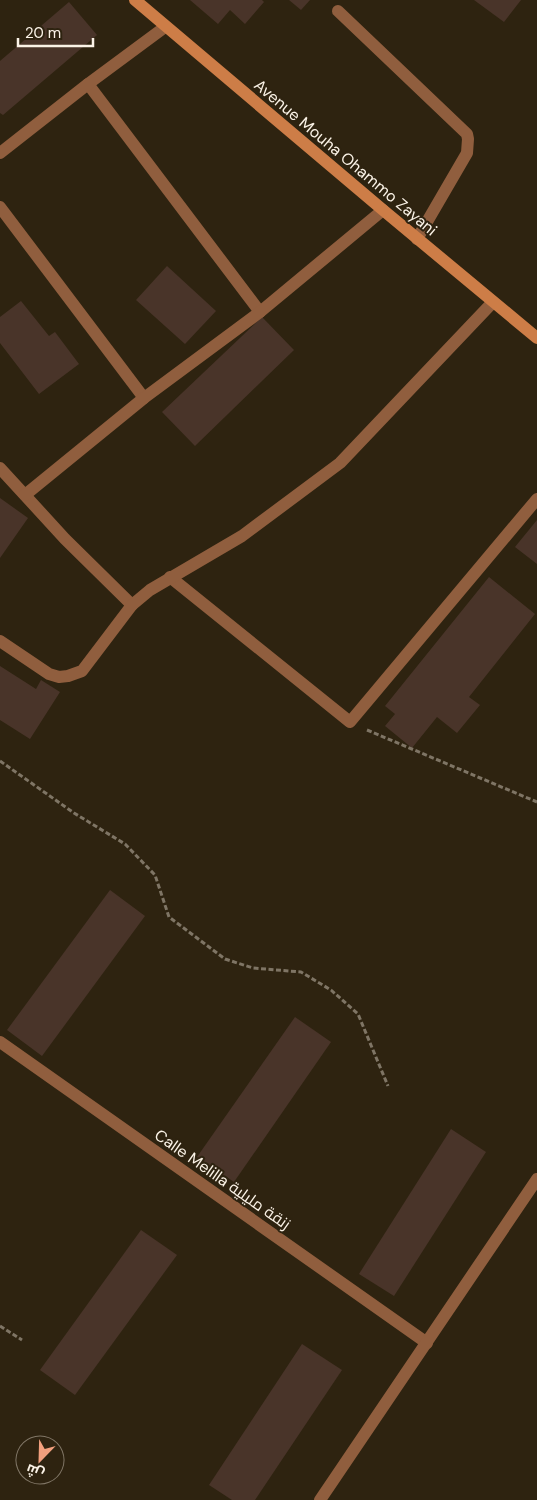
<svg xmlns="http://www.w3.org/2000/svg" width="537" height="1500" viewBox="0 0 537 1500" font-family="'DM Sans',Cairo,sans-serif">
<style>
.building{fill:#493429}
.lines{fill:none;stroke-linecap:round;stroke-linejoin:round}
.path{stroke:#7f7565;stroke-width:3;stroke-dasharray:5 2.5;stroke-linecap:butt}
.street{stroke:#905e3e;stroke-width:12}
.secondary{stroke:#cd7d47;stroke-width:12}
.labels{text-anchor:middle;stroke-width:4;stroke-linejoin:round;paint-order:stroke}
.street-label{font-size:16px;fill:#fbf3e7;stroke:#2e2310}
</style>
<rect width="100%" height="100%" fill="#2e2310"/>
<!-- building -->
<g class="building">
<path d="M190 0H262L264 2 245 24 230 10 218 24Z"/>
<path d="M289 0H310L301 10Z"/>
<path d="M474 0H521L504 22Z"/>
<path d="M69 2 97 35 3 115 0 113V61Z"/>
<path d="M167 266 216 311 185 344 136 300Z"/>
<path d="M21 301 49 336 55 332 79 364 39 394 0 343V317Z"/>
<path d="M262 317 294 350 195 446 162 412Z"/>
<path d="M0 498 28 518 0 558Z"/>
<path d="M537 520V564L515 547Z"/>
<path d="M489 577 535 614 469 697 480 705 457 733 437 717 412 748 385 726 395 714 385 706Z"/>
<path d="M0 666 36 689 41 680 60 692 30 739 0 720Z"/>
<path d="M110 890 145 916 42 1056 7 1030Z"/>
<path d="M295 1017 331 1042 234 1182 197 1157Z"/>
<path d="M451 1129 486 1152 394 1296 359 1274Z"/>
<path d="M141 1230 177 1255 75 1395 40 1370Z"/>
<path d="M302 1344 342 1370 255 1500H232L209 1485Z"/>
</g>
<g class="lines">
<!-- path -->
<g class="path">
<path d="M367 730 537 802"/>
<path d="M0 761 74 813 125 844 155 875 169 917 225 959 253 968 301 972 331 990 358 1014 388 1086"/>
<path d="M0 1326 22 1340"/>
</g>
<!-- street -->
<g class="street">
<path d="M338 11 467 134 468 139 467 153 417 239"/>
<path d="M88 84 260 312"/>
<path d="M0 153 88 84 165 27"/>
<path d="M0 207 144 398"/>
<path d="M0 468 65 539 132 605"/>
<path d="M25 495 144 398 260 312 383 210"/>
<path d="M170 577 350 722 537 499"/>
<path d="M0 641 49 674 59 677 68 676 82 671 132 605 150 590 242 536 340 463 493 302"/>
<path d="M0 1042 427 1343"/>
<path d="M320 1500 537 1179"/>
</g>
<!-- secondary -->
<path class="secondary" d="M135 0 383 210 537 338"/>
</g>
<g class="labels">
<!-- street labels -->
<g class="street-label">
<text transform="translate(346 157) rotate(40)" y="6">Avenue Mouha Ohammo Zayani</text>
<text transform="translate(223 1179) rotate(35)" y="6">Calle Melilla زنقة مليلية</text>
</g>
</g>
<!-- north arrow -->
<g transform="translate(40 1460) rotate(203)"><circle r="24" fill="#2e2310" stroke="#807666"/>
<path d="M0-4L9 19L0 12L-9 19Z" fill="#f2a07e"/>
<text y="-8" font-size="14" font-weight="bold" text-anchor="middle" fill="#fbf3e7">ش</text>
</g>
<!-- scale -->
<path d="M18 38v8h75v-8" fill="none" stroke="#fbf3e7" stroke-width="2.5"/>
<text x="25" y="38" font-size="15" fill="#fbf3e7" stroke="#2e2310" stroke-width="4" paint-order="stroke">20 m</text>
</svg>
